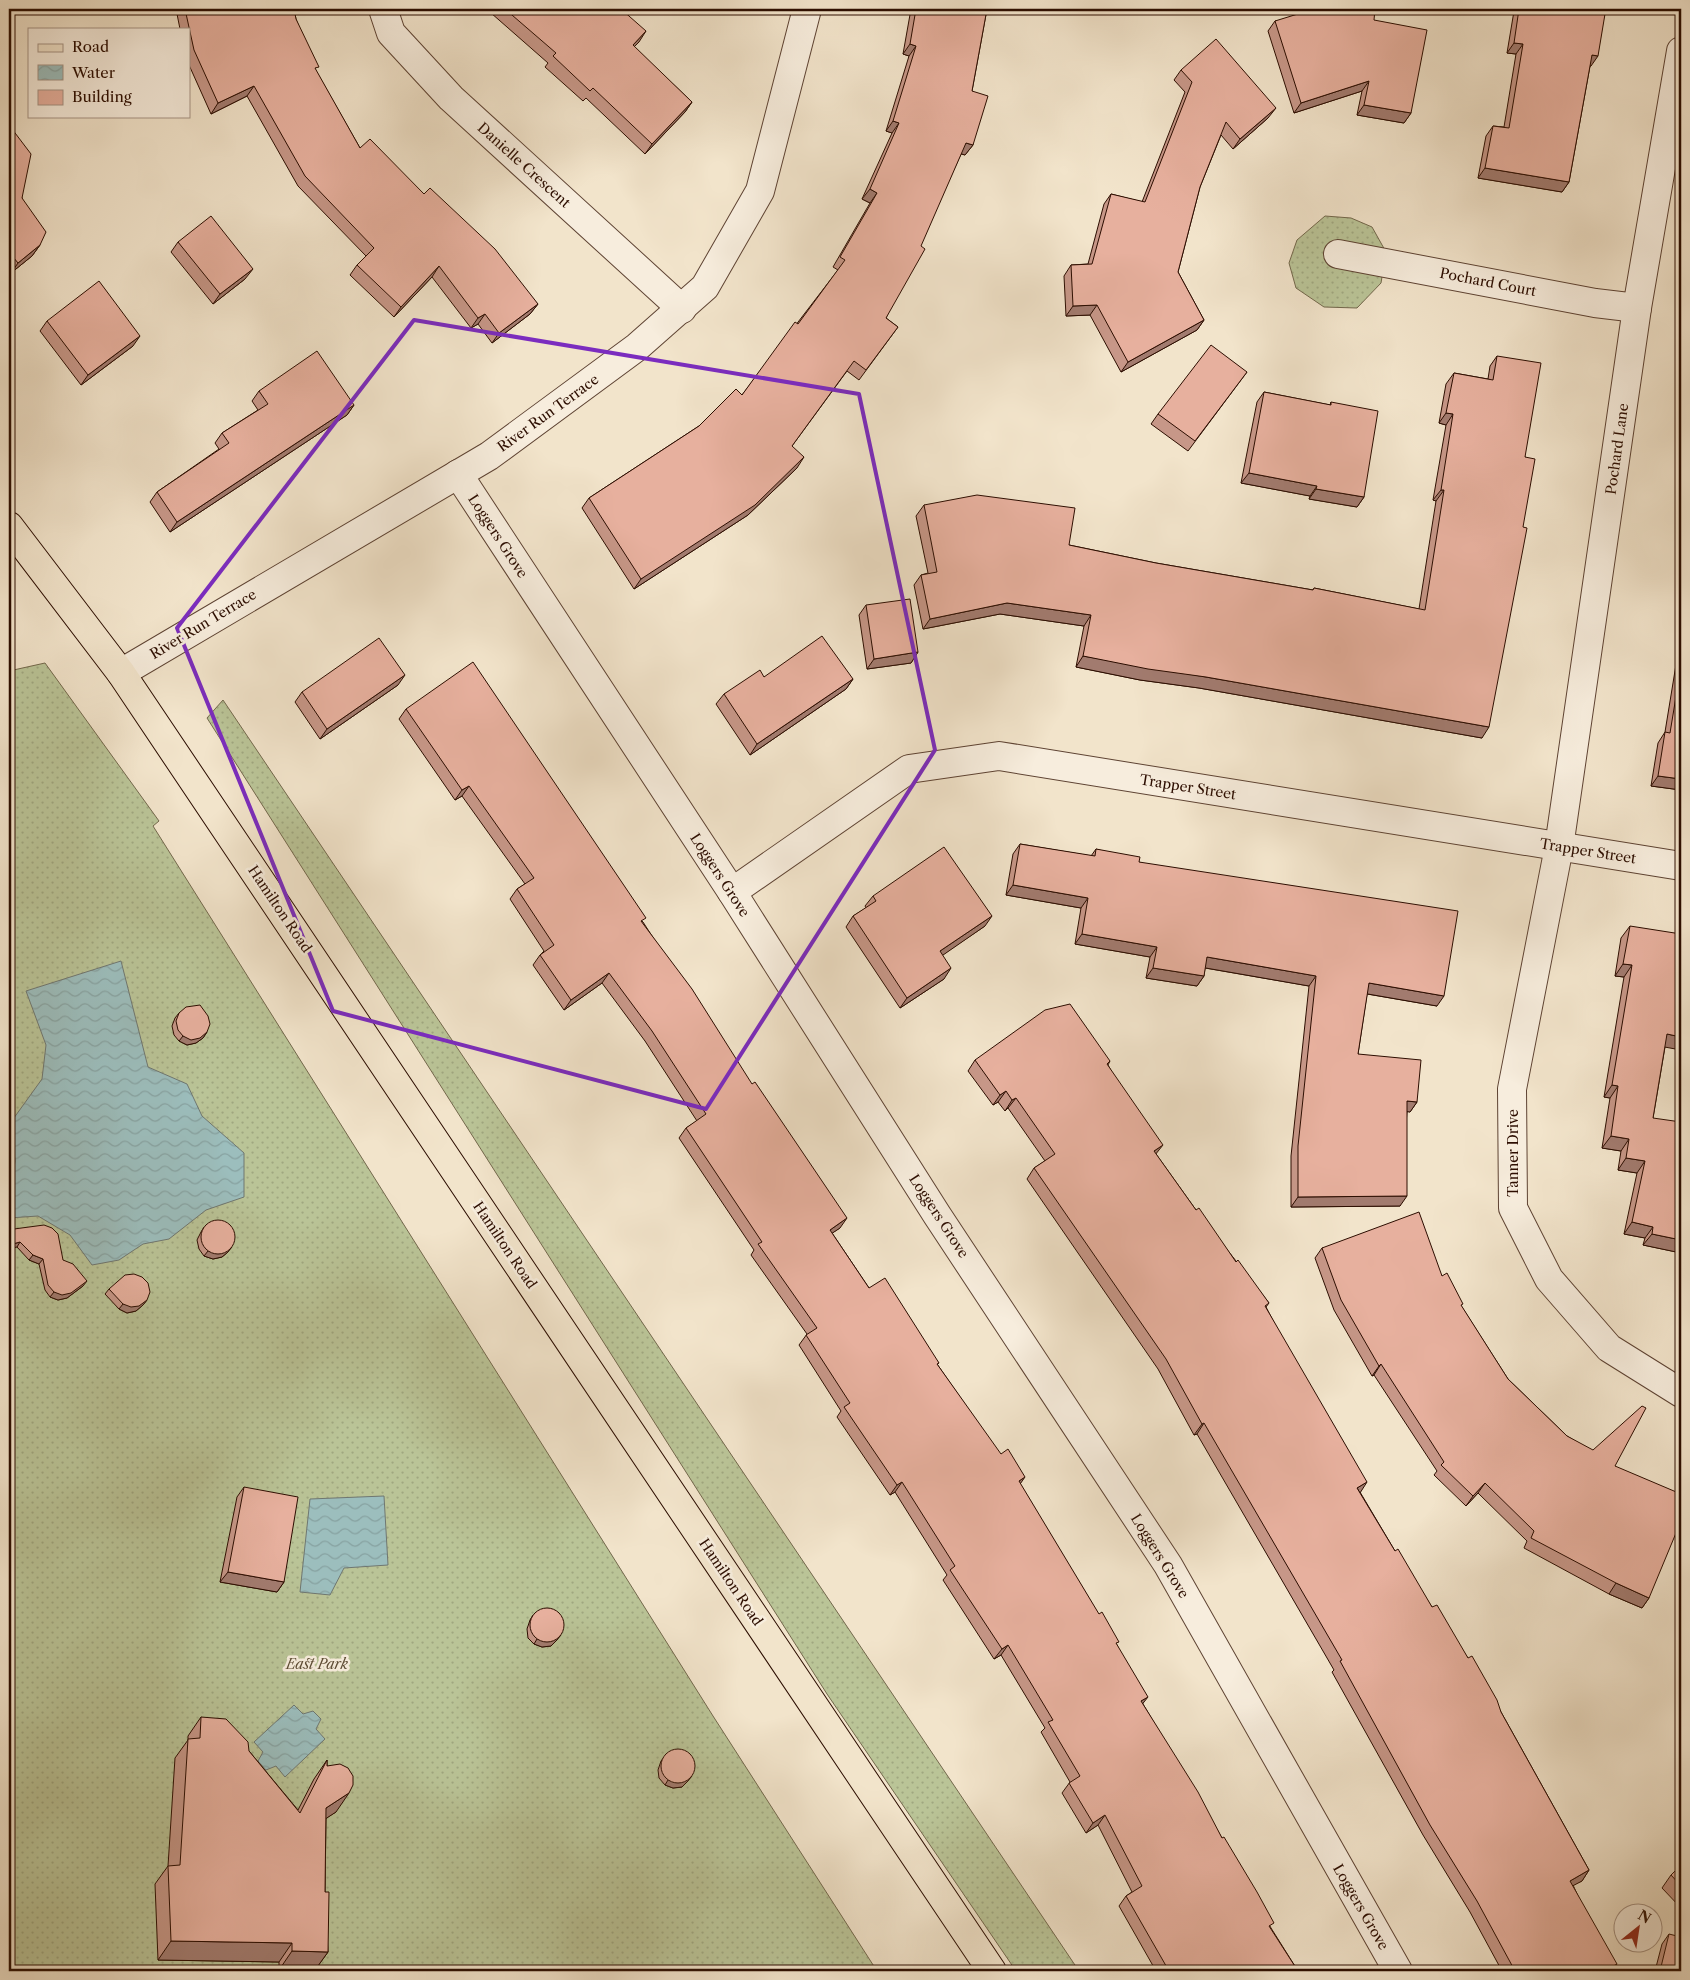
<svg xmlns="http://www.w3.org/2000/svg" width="1690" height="1980" viewBox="0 0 1690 1980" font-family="'Libre Caslon Text',serif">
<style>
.grass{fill:url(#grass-dots);stroke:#73684c}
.water{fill:url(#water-waves);stroke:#6f7771}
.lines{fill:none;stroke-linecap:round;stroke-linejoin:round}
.minor-casing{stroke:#5e4333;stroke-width:30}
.major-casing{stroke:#2c0d00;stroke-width:30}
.minor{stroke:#f7eddd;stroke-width:28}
.major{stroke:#f2e4cb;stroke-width:28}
.wall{fill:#c79788;stroke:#2c0d00}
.shaded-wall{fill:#a27b6f;stroke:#2c0d00}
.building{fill:#e7b09e;stroke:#2c0d00}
.marked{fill:none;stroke:#7b2cbf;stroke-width:4;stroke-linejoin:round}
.labels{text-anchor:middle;stroke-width:5;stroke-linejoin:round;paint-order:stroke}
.street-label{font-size:14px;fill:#2c0d00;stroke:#f7eddd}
.park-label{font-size:14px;font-style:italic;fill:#5e4d35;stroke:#f7eddd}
</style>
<defs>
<pattern id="grass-dots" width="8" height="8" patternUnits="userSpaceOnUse" patternTransform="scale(1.25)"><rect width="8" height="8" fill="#bac497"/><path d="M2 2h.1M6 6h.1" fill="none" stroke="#a0a780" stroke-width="1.8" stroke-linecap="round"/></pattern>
<pattern id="water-waves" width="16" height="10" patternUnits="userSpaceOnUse" patternTransform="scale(1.25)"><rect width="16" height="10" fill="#9cbebd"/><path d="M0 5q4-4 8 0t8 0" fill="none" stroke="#87a2a1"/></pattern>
</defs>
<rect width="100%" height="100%" fill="#f2e4cb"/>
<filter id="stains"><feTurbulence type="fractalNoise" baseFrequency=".004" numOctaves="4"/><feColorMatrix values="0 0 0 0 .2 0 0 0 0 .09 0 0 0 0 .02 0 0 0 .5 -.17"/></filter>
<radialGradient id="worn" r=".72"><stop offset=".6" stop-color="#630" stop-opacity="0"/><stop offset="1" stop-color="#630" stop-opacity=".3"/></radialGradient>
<!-- grass -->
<g class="grass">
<path d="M1325 216 1351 218 1372 227 1386 252 1381 283 1357 308 1324 307 1296 288 1289 263 1297 240Z"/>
<path d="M45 663 159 821 153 826 713 1716 877 1971H9V671Z"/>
<path d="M223 700 1079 1971H1016L827 1694 207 718Z"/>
</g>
<!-- water -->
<g class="water">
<path d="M121 961 148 1067 187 1084 202 1116 244 1153V1197L206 1210 169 1239 143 1244 119 1260 92 1265 70 1235 38 1216 9 1218V1202L15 1161 11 1122 42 1079 46 1045 26 991Z"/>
<path d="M384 1496 388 1565 344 1568 330 1595 300 1592 310 1499Z"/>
<path d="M294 1705 303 1714 313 1711 321 1719 316 1729 325 1739 285 1777 276 1766 266 1770 258 1761 263 1752 254 1742Z"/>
</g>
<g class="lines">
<defs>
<g id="minor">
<path d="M383 9 391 33 451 98 682 309"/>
<path d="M1681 51 1637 308 1559 847 1512 1089 1513 1208 1549 1279 1609 1348 1681 1393"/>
<path d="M1338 254 1595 303 1637 308"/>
<path d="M458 474 732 892 937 1215 1168 1565 1398 1971"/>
<path d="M121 673 489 456 637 347 705 287 760 191 807 9"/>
<path d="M732 892 909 769 999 756 1681 866"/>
</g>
<path id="major" d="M9 526 121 673 992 1971"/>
</defs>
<!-- minor casing -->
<use href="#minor" class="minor-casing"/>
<!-- major casing -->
<use href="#major" class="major-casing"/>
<!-- minor -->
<use href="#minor" class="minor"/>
<!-- major -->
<use href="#major" class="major"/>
</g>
<!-- wall -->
<g class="wall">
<path d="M176 9H294L296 19 316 71 360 148 424 194 538 304 530 314 492 343 478 324 471 328 432 277 394 317 350 275 357 265 366 256 298 186 247 96 211 114 189 65V29H180Z"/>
<path d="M494 9H621L639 42 634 47 692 102 685 112 645 154 586 98 583 101 545 67 548 63 491 13Z"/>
<path d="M911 9H987L972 91 973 145 965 155 961 154 886 318 898 327 859 380 847 371 792 446 797 468 748 515 634 589 582 508 589 498 699 426 742 395 838 270 833 267 870 203 862 199 892 133 886 131 909 56 903 54Z"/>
<path d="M1515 9H1569L1591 66H1590L1569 182 1562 192 1478 178 1486 136 1493 126 1504 127 1516 54 1507 53 1514 11Z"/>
<path d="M1374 20 1411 113 1404 123 1357 115 1362 91 1294 113 1268 31 1275 21Z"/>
<path d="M1181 70 1268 118 1233 149 1221 135 1200 187 1178 272 1204 320 1197 330 1121 372 1090 315 1066 316 1064 276 1071 265 1088 264 1104 204 1111 194 1142 202 1185 92 1174 80Z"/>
<path d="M9 125 22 198 40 245 32 256 11 273 9 271Z"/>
<path d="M178 242 245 279 213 304 171 252Z"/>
<path d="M47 321 133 346 81 385 40 331Z"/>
<path d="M1497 356 1525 457 1482 738 1199 688 1140 680 1076 667 1084 626 1000 614 923 629 914 585 921 575 928 573 916 516 924 505 1069 545 1156 563 1313 590 1314 588 1419 609 1436 501 1433 500 1446 425 1439 423 1446 384 1454 373 1488 379 1490 366Z"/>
<path d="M1247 372 1188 451 1151 424 1158 414Z"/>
<path d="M259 391 354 405 347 415 170 532 150 502 157 492 219 449 215 443 222 433 258 410 252 401Z"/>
<path d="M1264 392 1330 405 1331 402 1364 497 1357 507 1309 499 1310 496 1241 483 1257 402Z"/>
<path d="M1681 579V609L1677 608Z"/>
<path d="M866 605 918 652 911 663 867 669 859 615Z"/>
<path d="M1681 634V790L1651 786 1658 743 1665 732Z"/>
<path d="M764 677 853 679 846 689 750 755 716 704 724 694Z"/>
<path d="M398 685 320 739 295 702 302 692Z"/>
<path d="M406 709 643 922 840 1228 832 1233 869 1288 939 1363 937 1364 1020 1484 1117 1645 1143 1704 1222 1838 1271 1928 1298 1971H1156L1119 1906 1126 1896 1132 1892 1098 1825 1086 1833 1062 1793 1070 1782 1041 1732 1045 1728 1001 1655 994 1659 943 1580 947 1575 895 1492 890 1495 837 1417 841 1411 799 1345 807 1334 751 1255 754 1250 679 1138 686 1128 697 1121 645 1041 602 983 564 1010 533 965 540 955 544 951 510 899 517 889 525 884 462 796 455 800 399 719Z"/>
<path d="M1020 844 1091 856 1096 849 1139 862 1437 1006 1367 994 1358 1054 1417 1102 1410 1112 1407 1111 1400 1206 1291 1207V1156L1309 986 1205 968 1204 976 1197 986 1146 978 1150 957 1075 944 1081 908 1006 895 1013 854Z"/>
<path d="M873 896 985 926 942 955 944 979 900 1008 846 927 853 916 866 908 865 906Z"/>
<path d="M1630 926 1665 1047 1653 1118 1681 1253 1643 1245 1645 1238 1624 1234 1637 1173 1618 1170 1621 1151 1602 1148 1610 1098 1604 1097 1624 977 1615 976 1621 938Z"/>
<path d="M179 1013 207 1032 203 1038 196 1043 187 1045 179 1041 174 1035 172 1026 175 1018Z"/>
<path d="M975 1060 1110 1061 1108 1065 1156 1154 1196 1210 1269 1303 1266 1307 1360 1492 1395 1551 1432 1607 1468 1658 1501 1712 1589 1870 1582 1881 1573 1885 1612 1971H1502L1470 1912 1423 1835 1332 1672 1334 1670 1197 1434 1194 1435 1158 1369 1027 1179 1034 1168 1045 1161 1008 1108 1005 1111 998 1102 993 1105 968 1071Z"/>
<path d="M204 1227 228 1252 222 1257 213 1259 204 1256 199 1249 197 1240 201 1232Z"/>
<path d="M14 1229 63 1260 83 1286 67 1298 58 1300 50 1297 45 1290 39 1264 29 1260 17 1247Z"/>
<path d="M1322 1248 1442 1276 1508 1379 1567 1436 1615 1466 1649 1598 1642 1608 1609 1594 1524 1548 1527 1541 1478 1493 1466 1506 1434 1475 1437 1471 1374 1375 1372 1376 1334 1310 1315 1258Z"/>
<path d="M109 1289 147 1300 143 1305 136 1311 127 1313 119 1309 105 1294Z"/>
<path d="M244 1487 284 1582 277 1592 220 1582 237 1497Z"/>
<path d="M533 1615 557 1640 551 1646 542 1647 534 1644 528 1638 527 1629 530 1620Z"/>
<path d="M201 1717 249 1751 298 1810 314 1779 327 1760V1766L336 1812 326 1818 325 1892 328 1952 315 1970H279V1962L158 1960 155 1884 168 1866 175 1758 188 1740V1736Z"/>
<path d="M665 1756 688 1781 682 1787 673 1788 665 1785 659 1778 658 1770 661 1761Z"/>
<path d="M1681 1865V1908L1662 1888 1671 1875Z"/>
<path d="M1669 1934 1681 1971H1655L1662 1944Z"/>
</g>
<!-- shaded-wall -->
<g class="shaded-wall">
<path d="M646 31 639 42 626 55 633 45Z"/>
<path d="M1514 43 1523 44 1516 54 1507 53Z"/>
<path d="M910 44 916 46 909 56 903 54Z"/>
<path d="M1592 55 1598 56 1591 66 1585 65Z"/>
<path d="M1369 81 1362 91 1294 113 1301 103Z"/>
<path d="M254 86 247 96 211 114 218 103Z"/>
<path d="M692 102 685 112 645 154 652 144Z"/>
<path d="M1364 105 1411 113 1404 123 1357 115Z"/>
<path d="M1276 108 1268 118 1233 149 1240 139Z"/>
<path d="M893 121 899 123 892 133 886 131Z"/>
<path d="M966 143 973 145 965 155 959 153Z"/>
<path d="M1485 168 1569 182 1562 192 1478 178Z"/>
<path d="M870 189 877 193 870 203 862 199Z"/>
<path d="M40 245 32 256 11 273 18 263Z"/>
<path d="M439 266 432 277 394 317 401 307Z"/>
<path d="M253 269 245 279 213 304 220 294Z"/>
<path d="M538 304 530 314 492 343 499 333Z"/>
<path d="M1097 305 1090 315 1066 316 1073 306Z"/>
<path d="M485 314 478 324 471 328 478 318Z"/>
<path d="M1204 320 1197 330 1121 372 1128 362Z"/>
<path d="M140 336 133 346 81 385 88 375Z"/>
<path d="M354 405 347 415 170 532 177 522Z"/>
<path d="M1446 413 1453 414 1446 425 1439 423Z"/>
<path d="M804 457 797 468 748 515 634 589 641 579Z"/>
<path d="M1249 473 1317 486 1310 496 1241 483Z"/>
<path d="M1316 489 1364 497 1357 507 1309 499Z"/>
<path d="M1441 490H1444L1436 501 1433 500Z"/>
<path d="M1681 602V609L1677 608Z"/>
<path d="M1007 603 1091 615 1084 626 1000 614 923 629 930 619Z"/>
<path d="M918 652 911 663 867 669 874 659Z"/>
<path d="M1083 656 1206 677 1489 727 1482 738 1199 688 1140 680 1076 667Z"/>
<path d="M405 675 398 685 320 739 327 729Z"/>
<path d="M853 679 846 689 750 755 757 744Z"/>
<path d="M1658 776 1681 779V790L1651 786Z"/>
<path d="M469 786 462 796 455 800 462 790Z"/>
<path d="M1013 885 1088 898 1081 908 1006 895Z"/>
<path d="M992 916 985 926 933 962 940 951Z"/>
<path d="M1082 934 1157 947 1150 957 1075 944Z"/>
<path d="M1207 957 1316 976 1309 986 1200 967Z"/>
<path d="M1623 964 1632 965 1624 977 1615 976Z"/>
<path d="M951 968 944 979 900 1008 907 998Z"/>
<path d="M1153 968 1204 976 1197 986 1146 978Z"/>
<path d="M609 973 602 983 564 1010 571 1000Z"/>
<path d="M1369 983 1444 996 1437 1006 1362 993Z"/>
<path d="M207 1032 203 1038 196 1043 187 1045 179 1041 183 1036Z"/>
<path d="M1667 1034 1681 1037V1050L1659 1046Z"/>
<path d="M1612 1085 1618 1086 1610 1098 1604 1097Z"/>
<path d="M1006 1091 998 1102 993 1105 1000 1095Z"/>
<path d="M1016 1098 1008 1108 1005 1111 1012 1100Z"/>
<path d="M1407 1101 1417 1102 1410 1112 1400 1111Z"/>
<path d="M1611 1136 1629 1139 1621 1151 1602 1148Z"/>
<path d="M1163 1145 1155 1155 1154 1151Z"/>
<path d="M1626 1158 1645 1161 1637 1173 1618 1170Z"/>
<path d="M1407 1196 1400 1206 1291 1207 1298 1197Z"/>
<path d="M847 1218 840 1228 822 1240 830 1230Z"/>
<path d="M1632 1222 1653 1227 1645 1238 1624 1234Z"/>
<path d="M1652 1234 1681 1240V1253L1643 1245Z"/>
<path d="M20 1242 17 1247 9 1249V1245Z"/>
<path d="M232 1247 228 1252 222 1257 213 1259 204 1256 208 1251Z"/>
<path d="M33 1255 43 1259 39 1264 29 1260Z"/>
<path d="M87 1281 83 1286 67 1298 58 1300 50 1297 54 1292Z"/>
<path d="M147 1300 143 1305 136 1311 127 1313 119 1309 123 1304Z"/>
<path d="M1381 1364 1374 1375 1372 1376 1379 1366Z"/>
<path d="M1204 1423 1197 1434 1194 1435 1202 1424Z"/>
<path d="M1025 1477 1018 1487 1019 1481Z"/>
<path d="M902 1482 895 1492 890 1495 897 1485Z"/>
<path d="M1367 1482 1360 1493 1357 1488Z"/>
<path d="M1485 1483 1478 1493 1466 1506 1473 1496Z"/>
<path d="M228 1572 284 1582 277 1592 220 1582Z"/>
<path d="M1616 1583 1649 1598 1642 1608 1609 1594Z"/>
<path d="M561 1635 557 1640 551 1646 542 1647 534 1644 537 1639Z"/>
<path d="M1008 1645 1001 1655 994 1659 1002 1649Z"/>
<path d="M1148 1697 1140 1707 1141 1701Z"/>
<path d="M692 1776 688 1781 682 1787 673 1788 665 1785 668 1780Z"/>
<path d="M349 1793 336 1812 313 1827 326 1808Z"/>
<path d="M1105 1815 1098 1825 1086 1833 1093 1823Z"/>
<path d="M1589 1870 1582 1881 1563 1891 1570 1881Z"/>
<path d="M171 1941 292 1943 279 1962 158 1960Z"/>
<path d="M292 1951 328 1952 315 1970H279Z"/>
<path d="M1617 1964 1612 1971H1604Z"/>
</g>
<!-- building -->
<g class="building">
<path d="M185 9H294L296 19 319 67 315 68 360 148 370 139 424 194 430 188 495 249 538 304 499 333 485 314 478 318 439 266 401 307 357 265 374 248 305 176 254 86 218 103 194 50Z"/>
<path d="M505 9H621L646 31 633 45 692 102 652 144 593 88 590 91 553 56 556 53Z"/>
<path d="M916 9H987L972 91 988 96 973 145 966 143 921 246 925 249 886 318 898 327 866 370 854 361 792 446 804 457 755 505 641 579 589 498 699 426 736 389 742 395 795 322 798 324 845 260 840 257 877 193 870 189 899 123 893 121 916 46 910 44Z"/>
<path d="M1314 9H1375L1374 20 1427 30 1411 113 1364 105 1369 81 1301 103 1275 21Z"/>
<path d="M1519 9H1569L1605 14 1598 56 1592 55 1569 182 1485 168 1493 126 1509 128 1523 44 1514 43Z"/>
<path d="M1216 39 1276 108 1240 139 1226 122 1200 187 1178 272 1204 320 1128 362 1097 305 1073 306 1071 265 1092 264 1111 194 1145 202 1192 82 1181 70Z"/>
<path d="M9 125 31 154 22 198 46 232 40 245 18 263 9 252Z"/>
<path d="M211 216 253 269 220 294 178 242Z"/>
<path d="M99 281 140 336 88 375 47 321Z"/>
<path d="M1211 345 1247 372 1195 441 1158 414Z"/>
<path d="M317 351 354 405 177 522 157 492 229 443 222 433 268 404 259 391Z"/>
<path d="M1497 356 1541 363 1525 457 1535 459 1523 527 1527 528 1489 727 1206 677 1148 669 1083 656 1091 615 1007 603 930 619 921 575 937 572 924 505 977 495 1075 508 1069 545 1156 563 1313 590 1314 588 1425 610 1444 490H1441L1453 414 1446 413 1454 373 1493 380Z"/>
<path d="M1264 392 1331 405V402L1378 411 1364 497 1316 489 1317 486 1249 473Z"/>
<path d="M910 599 918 652 874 659 866 605Z"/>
<path d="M822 636 853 679 757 744 724 694 760 670 764 677Z"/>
<path d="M379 638 405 675 327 729 302 692Z"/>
<path d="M473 662 646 918 641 921 692 989 752 1084 755 1082 847 1218 830 1230 869 1288 885 1278 939 1363 937 1364 1001 1454 1008 1449 1025 1477 1019 1481 1099 1614 1102 1612 1119 1642 1116 1643 1148 1697 1141 1701 1198 1792 1222 1838 1224 1837 1257 1892 1274 1923 1269 1926 1298 1971H1169L1126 1896 1142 1886 1105 1815 1093 1823 1069 1783 1080 1776 1048 1722 1053 1720 1008 1645 1002 1649 950 1570 955 1566 902 1482 897 1485 844 1407 850 1403 806 1335 817 1328 758 1244 762 1242 686 1128 706 1114 652 1031 609 973 571 1000 540 955 554 945 517 889 534 878 469 786 462 790 406 709Z"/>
<path d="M1681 666V779L1658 776 1665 732 1670 733Z"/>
<path d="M1020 844 1095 856 1096 849 1140 857 1139 862 1458 911 1444 996 1369 983 1358 1054 1421 1060 1417 1102 1407 1101V1196L1298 1197V1146L1316 976 1207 957 1204 976 1153 968 1157 947 1082 934 1088 898 1013 885Z"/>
<path d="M944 847 992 916 940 951 951 968 907 998 853 916 876 901 873 896Z"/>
<path d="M1630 926 1681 934V954L1676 990 1681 991V1037L1667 1034 1653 1118 1681 1122V1240L1652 1234 1653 1227 1632 1222 1645 1161 1626 1158 1629 1139 1611 1136 1618 1086 1612 1085 1632 965 1623 964Z"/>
<path d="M1070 1004 1110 1061 1107 1064 1163 1145 1154 1151 1196 1210 1199 1208 1236 1262 1238 1260 1269 1303 1265 1306 1367 1482 1357 1488 1395 1551 1398 1549 1432 1607 1437 1605 1468 1658 1472 1656 1497 1700 1501 1712 1589 1870 1570 1881 1617 1964 1604 1971H1532L1531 1970 1529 1971H1515L1477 1901 1430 1825 1340 1661 1342 1660 1204 1423 1202 1424 1166 1359 1034 1168 1055 1154 1016 1098 1012 1100 1006 1091 1000 1095 975 1060 1045 1010Z"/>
<path d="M200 1005 208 1016 210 1024 207 1032 200 1038 191 1040 183 1036 178 1030 176 1021 179 1013 186 1007Z"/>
<path d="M1419 1212 1442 1276 1447 1273 1463 1304 1461 1305 1508 1379 1567 1436 1593 1450 1642 1406 1646 1408 1615 1466 1681 1494V1521L1649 1598 1616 1583 1531 1538 1534 1531 1485 1483 1473 1496 1441 1465 1444 1462 1381 1364 1379 1366 1341 1300 1322 1248Z"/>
<circle cx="218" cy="1237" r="17"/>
<path d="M9 1222 14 1229 44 1225 52 1228 58 1234 63 1260 73 1264 87 1281 71 1293 62 1295 54 1292 48 1285 43 1259 33 1255 20 1242 9 1245Z"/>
<path d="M134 1274 142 1277 148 1283 150 1292 147 1300 139 1306 131 1307 123 1304 109 1289 125 1275Z"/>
<path d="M244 1487 298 1497 284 1582 228 1572Z"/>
<circle cx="547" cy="1625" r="17"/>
<path d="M201 1717 226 1719 248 1742 249 1751 300 1813 327 1760V1766L340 1764 348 1768 353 1776V1785L349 1793 326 1808 325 1892H329L328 1952 292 1951V1943L171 1941 168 1866 180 1865 188 1739 200 1738Z"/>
<circle cx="678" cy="1766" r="17"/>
<path d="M1681 1865V1886L1671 1875Z"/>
<path d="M1669 1934 1681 1937V1971H1660Z"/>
</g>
<!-- marked area -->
<path class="marked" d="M414 320 859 394 935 750 706 1109 333 1011 177 628Z"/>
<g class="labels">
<!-- street labels -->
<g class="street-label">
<text transform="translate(524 165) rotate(42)" y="5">Danielle Crescent</text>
<text transform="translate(1488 282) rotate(11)" y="5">Pochard Court</text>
<text transform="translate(548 413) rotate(-36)" y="5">River Run Terrace</text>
<text transform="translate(1617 449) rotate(-82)" y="5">Pochard Lane</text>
<text transform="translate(498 536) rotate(57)" y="5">Loggers Grove</text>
<text transform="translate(203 624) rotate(-31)" y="5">River Run Terrace</text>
<text transform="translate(1188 787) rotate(9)" y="5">Trapper Street</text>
<text transform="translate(1588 851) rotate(9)" y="5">Trapper Street</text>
<text transform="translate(720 875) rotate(57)" y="5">Loggers Grove</text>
<text transform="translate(280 909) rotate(56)" y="5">Hamilton Road</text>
<text transform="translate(1513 1153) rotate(-90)" y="5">Tanner Drive</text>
<text transform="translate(939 1216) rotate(57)" y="5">Loggers Grove</text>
<text transform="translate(505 1245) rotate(56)" y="5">Hamilton Road</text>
<text transform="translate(1160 1556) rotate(58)" y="5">Loggers Grove</text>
<text transform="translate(731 1582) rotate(56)" y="5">Hamilton Road</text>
<text transform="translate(1361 1907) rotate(60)" y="5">Loggers Grove</text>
</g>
<!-- park labels -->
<g class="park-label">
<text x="317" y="1669">East Park</text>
</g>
</g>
<!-- margin -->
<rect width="1690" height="1980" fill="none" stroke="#f2e4cb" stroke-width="30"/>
<rect x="10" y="10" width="1670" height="1960" fill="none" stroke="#2c0d00" stroke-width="2.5"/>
<rect x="15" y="15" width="1660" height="1950" fill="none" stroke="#2c0d00"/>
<!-- legend -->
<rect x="28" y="28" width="162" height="90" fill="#f7eddd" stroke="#a69385"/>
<rect x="38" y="44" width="25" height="8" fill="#f2e4cb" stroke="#a69385"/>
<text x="72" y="52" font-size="15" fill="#2c0d00">Road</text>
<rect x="38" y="65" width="25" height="15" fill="url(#water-waves)" stroke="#a69385"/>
<text x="72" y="78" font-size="15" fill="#2c0d00">Water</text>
<rect x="38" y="90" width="25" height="15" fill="#e7b09e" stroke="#a69385"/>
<text x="72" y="102" font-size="15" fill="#2c0d00">Building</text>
<!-- north arrow -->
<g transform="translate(1638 1928) rotate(30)"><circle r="24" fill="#f7eddd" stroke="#a69385"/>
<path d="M0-4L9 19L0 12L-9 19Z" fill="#8f2418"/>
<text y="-8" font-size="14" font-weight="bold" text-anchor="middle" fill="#2c0d00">N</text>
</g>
<rect width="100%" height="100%" filter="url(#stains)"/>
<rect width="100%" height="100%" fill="url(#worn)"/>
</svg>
